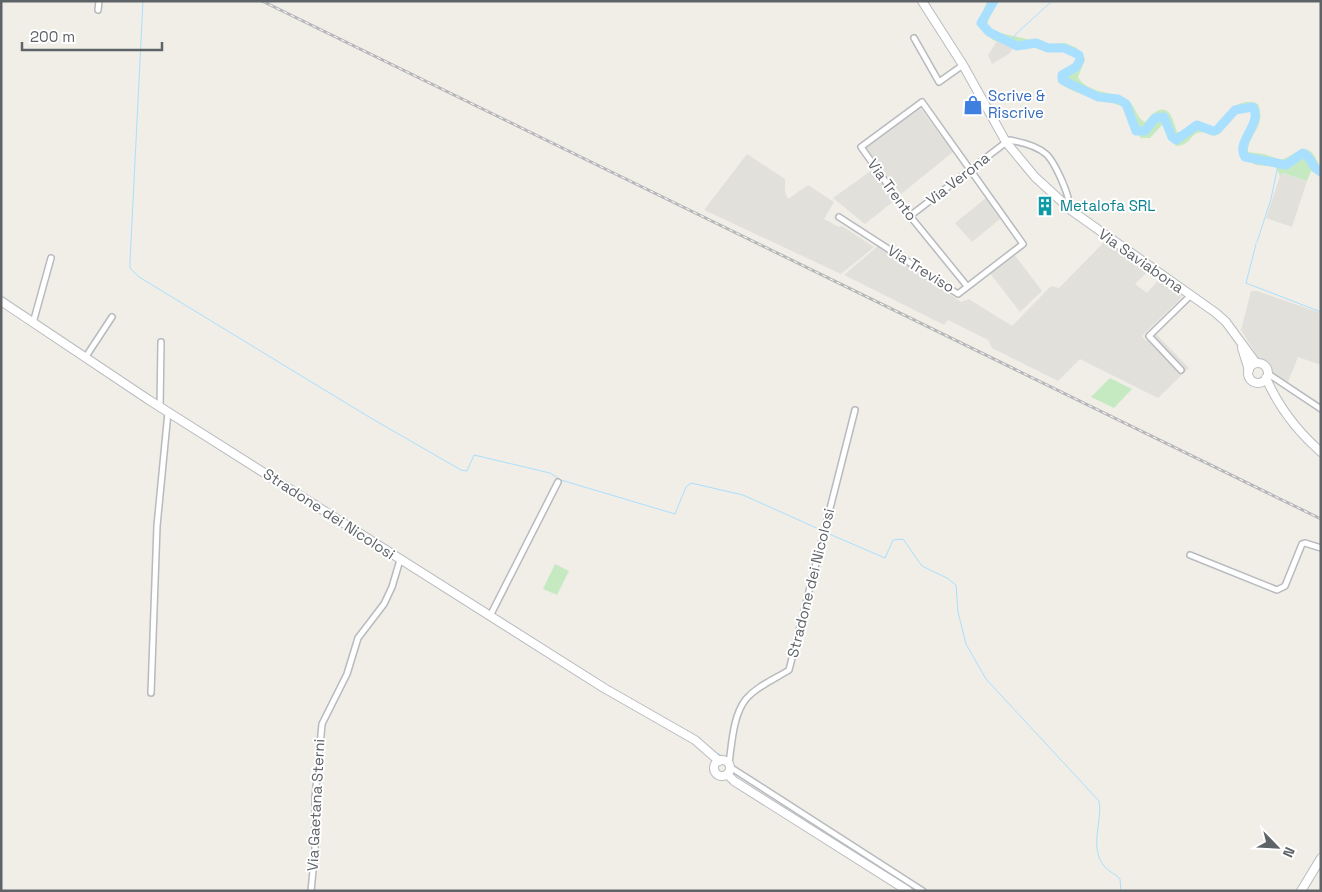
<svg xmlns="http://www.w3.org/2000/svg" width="1322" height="892" viewBox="0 0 1322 892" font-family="'Space Grotesk',sans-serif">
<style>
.industrial{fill:#e2e0db}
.green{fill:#c5eac2}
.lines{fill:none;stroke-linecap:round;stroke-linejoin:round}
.stream{stroke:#a9dfff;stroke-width:1}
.river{stroke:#a9dfff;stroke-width:9}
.street-casing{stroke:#b7babe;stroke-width:8}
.secondary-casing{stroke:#b8bcc1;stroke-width:10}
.street{stroke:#fff;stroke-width:5}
.secondary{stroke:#fff;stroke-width:8}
.rail-casing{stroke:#b6b7b8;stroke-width:3}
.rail{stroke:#fff;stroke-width:1;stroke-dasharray:4;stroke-linecap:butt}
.labels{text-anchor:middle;stroke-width:4;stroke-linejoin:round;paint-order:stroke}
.shop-label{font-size:15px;fill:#366cbe;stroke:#fff;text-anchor:start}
.street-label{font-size:15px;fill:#5e6368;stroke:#fff}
.culture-label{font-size:15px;fill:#0d838f;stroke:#fff;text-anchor:start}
</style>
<rect width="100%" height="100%" fill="#f1eee7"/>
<!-- industrial -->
<g class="industrial">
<path d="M997 41 1014 47 1009 54 992 64 988 55Z"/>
<path d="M920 108 953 152 901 194 866 148Z"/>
<path d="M747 154 785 179V192L788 199 808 185 834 202 824 219 839 227 842 226 874 247 841 274 704 210Z"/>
<path d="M872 170 895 200 865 224 833 198Z"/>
<path d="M1281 173 1307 181 1292 227 1266 218Z"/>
<path d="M986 198 1000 219 972 242 955 223Z"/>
<path d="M1106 240 1150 269 1135 284 1147 293 1161 277 1183 293 1179 300 1142 336 1146 341 1156 334 1189 368 1158 398 1080 359 1058 381 992 348 988 340 948 320 944 325 844 275 878 246 961 302 969 299 1012 326 1051 286 1059 288Z"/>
<path d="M1014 254 1042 291 1020 312 989 272Z"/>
<path d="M1251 291H1257L1321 313V365L1298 357 1288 382 1265 369 1241 330Z"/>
</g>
<!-- green -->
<g class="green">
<path d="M984 1H997C995 10 988 17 987 26L991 31 1049 44 1065 43 1077 48 1085 60 1078 77C1086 92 1110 92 1125 98 1135 103 1136 118 1145 122 1149 119 1150 115 1154 113 1170 101 1174 123 1177 132H1180L1197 121 1214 127C1226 114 1239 95 1258 104 1267 126 1248 134 1248 152L1264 154 1281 160C1294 156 1305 140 1315 157 1319 165 1321 167 1321 175L1311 171 1307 181 1282 173 1280 176 1276 167 1256 165 1240 156 1255 116 1251 108C1233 109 1229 129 1215 136 1187 124 1197 145 1176 146L1163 124 1150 138H1141L1131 128 1124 107C1107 100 1073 95 1060 83L1059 73 1074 65 1077 58 1067 51 1048 52 1032 47 1017 49 993 40 977 25 987 2Z"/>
<path d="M1110 378 1132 389 1114 408 1091 397Z"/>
<path d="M555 564 569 571 557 595 543 589Z"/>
</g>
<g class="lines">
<!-- stream -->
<g class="stream">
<path d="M143 1 130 262V268L139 277 369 417 461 470 467 471 474 455 550 473 561 480 675 514 686 487 691 483 743 495 821 530"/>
<path d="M1010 43 1016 34 1052 1"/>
<path d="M1257 242 1271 199 1278 165"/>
<path d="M1256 244 1246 283 1321 312"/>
<path d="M104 374 117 383"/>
<path d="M167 407 193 423"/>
<path d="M827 533 885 558 893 540 903 539 922 566 947 578 956 585 958 612 966 644 986 679 1099 801C1103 821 1088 848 1105 867 1109 872 1116 874 1120 879L1121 891"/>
<path d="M710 749 722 756"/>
</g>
<!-- river -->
<path class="river" d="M994 1 981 23 989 32 1017 46 1036 43 1048 48H1064L1079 55 1080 60 1076 67 1062 75V80L1098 97 1118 99 1126 104 1136 131H1145L1155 118 1164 117 1172 137 1176 140 1197 125 1213 131 1217 130 1235 110 1253 107C1263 124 1235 141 1245 157L1286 165 1303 153C1312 157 1311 168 1321 172"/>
<defs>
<g id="street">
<path d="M98 10 99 1"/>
<path d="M914 38 939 82 963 65"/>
<path d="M910 216 1009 140C1021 142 1037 146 1046 154 1054 161 1073 200 1068 208"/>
<path d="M839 217 958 294 1023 244 922 102 861 147 910 216 967 286"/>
<path d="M33 323 51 258"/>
<path d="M85 358 112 317"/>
<path d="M1181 370 1149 336 1191 295"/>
<path d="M1267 373 1321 409"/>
<path d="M160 407 161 342"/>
<path d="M1190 555 1277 590 1285 586 1302 544 1305 543 1321 548"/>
<path d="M490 616 558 482"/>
<path d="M151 693 157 526 168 412"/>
<path d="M729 763C732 743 733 715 746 699 757 686 775 679 789 670L855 410"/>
<path d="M730 767 923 891"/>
<path d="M311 891 315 850V798L322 724 347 674 358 638 384 604 392 587 400 560"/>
</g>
<g id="secondary">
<path d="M922 1 963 65 1006 142 1035 177 1072 211 1216 313 1226 322 1256 363"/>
<path d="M1 301 149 400 604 688 695 740 719 761"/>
<path d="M1242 348 1249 370"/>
<circle cx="1258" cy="373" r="10"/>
<path d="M1266 378C1279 408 1297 431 1321 452"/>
<circle cx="722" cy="768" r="8"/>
<path d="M727 774 734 781 908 891"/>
<path d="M1301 891 1321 858"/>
</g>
</defs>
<!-- street casing -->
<use href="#street" class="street-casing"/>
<!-- secondary casing -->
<use href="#secondary" class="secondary-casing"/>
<!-- street -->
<use href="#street" class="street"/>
<!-- secondary -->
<use href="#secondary" class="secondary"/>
<defs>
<path id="rail" d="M262 1 1321 519"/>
</defs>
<!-- rail casing -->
<use href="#rail" class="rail-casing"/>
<!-- rail -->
<use href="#rail" class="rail"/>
</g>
<!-- icons -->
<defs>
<symbol id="shop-bare" viewBox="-9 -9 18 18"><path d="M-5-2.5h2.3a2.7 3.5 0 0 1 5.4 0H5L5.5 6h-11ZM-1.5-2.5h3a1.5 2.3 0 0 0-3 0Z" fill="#3f7fe0" stroke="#fff" stroke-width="2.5" paint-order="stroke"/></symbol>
<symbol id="building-bare" viewBox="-9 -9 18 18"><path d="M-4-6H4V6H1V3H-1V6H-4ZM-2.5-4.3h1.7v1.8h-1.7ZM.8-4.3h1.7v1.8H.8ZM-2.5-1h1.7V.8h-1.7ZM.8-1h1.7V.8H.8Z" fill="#0f9aa8" stroke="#fff" stroke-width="2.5" paint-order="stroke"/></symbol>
</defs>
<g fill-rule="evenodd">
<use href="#shop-bare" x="959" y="91" width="28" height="28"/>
<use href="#building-bare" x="1031" y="192" width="28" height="28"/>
</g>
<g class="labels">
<!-- shop labels -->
<g class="shop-label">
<text x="988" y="101">Scrive &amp;<tspan x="988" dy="17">Riscrive</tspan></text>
</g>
<!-- street labels -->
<g class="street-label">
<text transform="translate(958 179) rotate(-38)" y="5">Via Verona</text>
<text transform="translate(892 190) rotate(54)" y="5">Via Trento</text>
<text transform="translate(1141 261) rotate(35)" y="5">Via Saviabona</text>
<text transform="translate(921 269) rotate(32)" y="5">Via Treviso</text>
<text transform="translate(329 514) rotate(33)" y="5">Stradone dei Nicolosi</text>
<text transform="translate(811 583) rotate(-76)" y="5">Stradone dei Nicolosi</text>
<text transform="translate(316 805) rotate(-87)" y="5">Via Gaetana Sterni</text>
</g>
<!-- culture labels -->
<g class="culture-label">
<text x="1060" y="211">Metalofa SRL</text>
</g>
</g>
<!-- border -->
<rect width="1322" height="892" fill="none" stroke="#5e6368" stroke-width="5"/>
<!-- north arrow -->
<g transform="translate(1277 847) rotate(114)" stroke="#ffffff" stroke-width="4" paint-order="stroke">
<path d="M0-4L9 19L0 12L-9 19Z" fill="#5e6368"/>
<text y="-8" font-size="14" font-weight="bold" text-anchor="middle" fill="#5e6368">N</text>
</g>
<!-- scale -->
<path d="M22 42v8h140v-8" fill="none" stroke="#5e6368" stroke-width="2.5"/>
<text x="30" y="42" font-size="15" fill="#5e6368" stroke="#ffffff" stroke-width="4" paint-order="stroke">200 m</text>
</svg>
